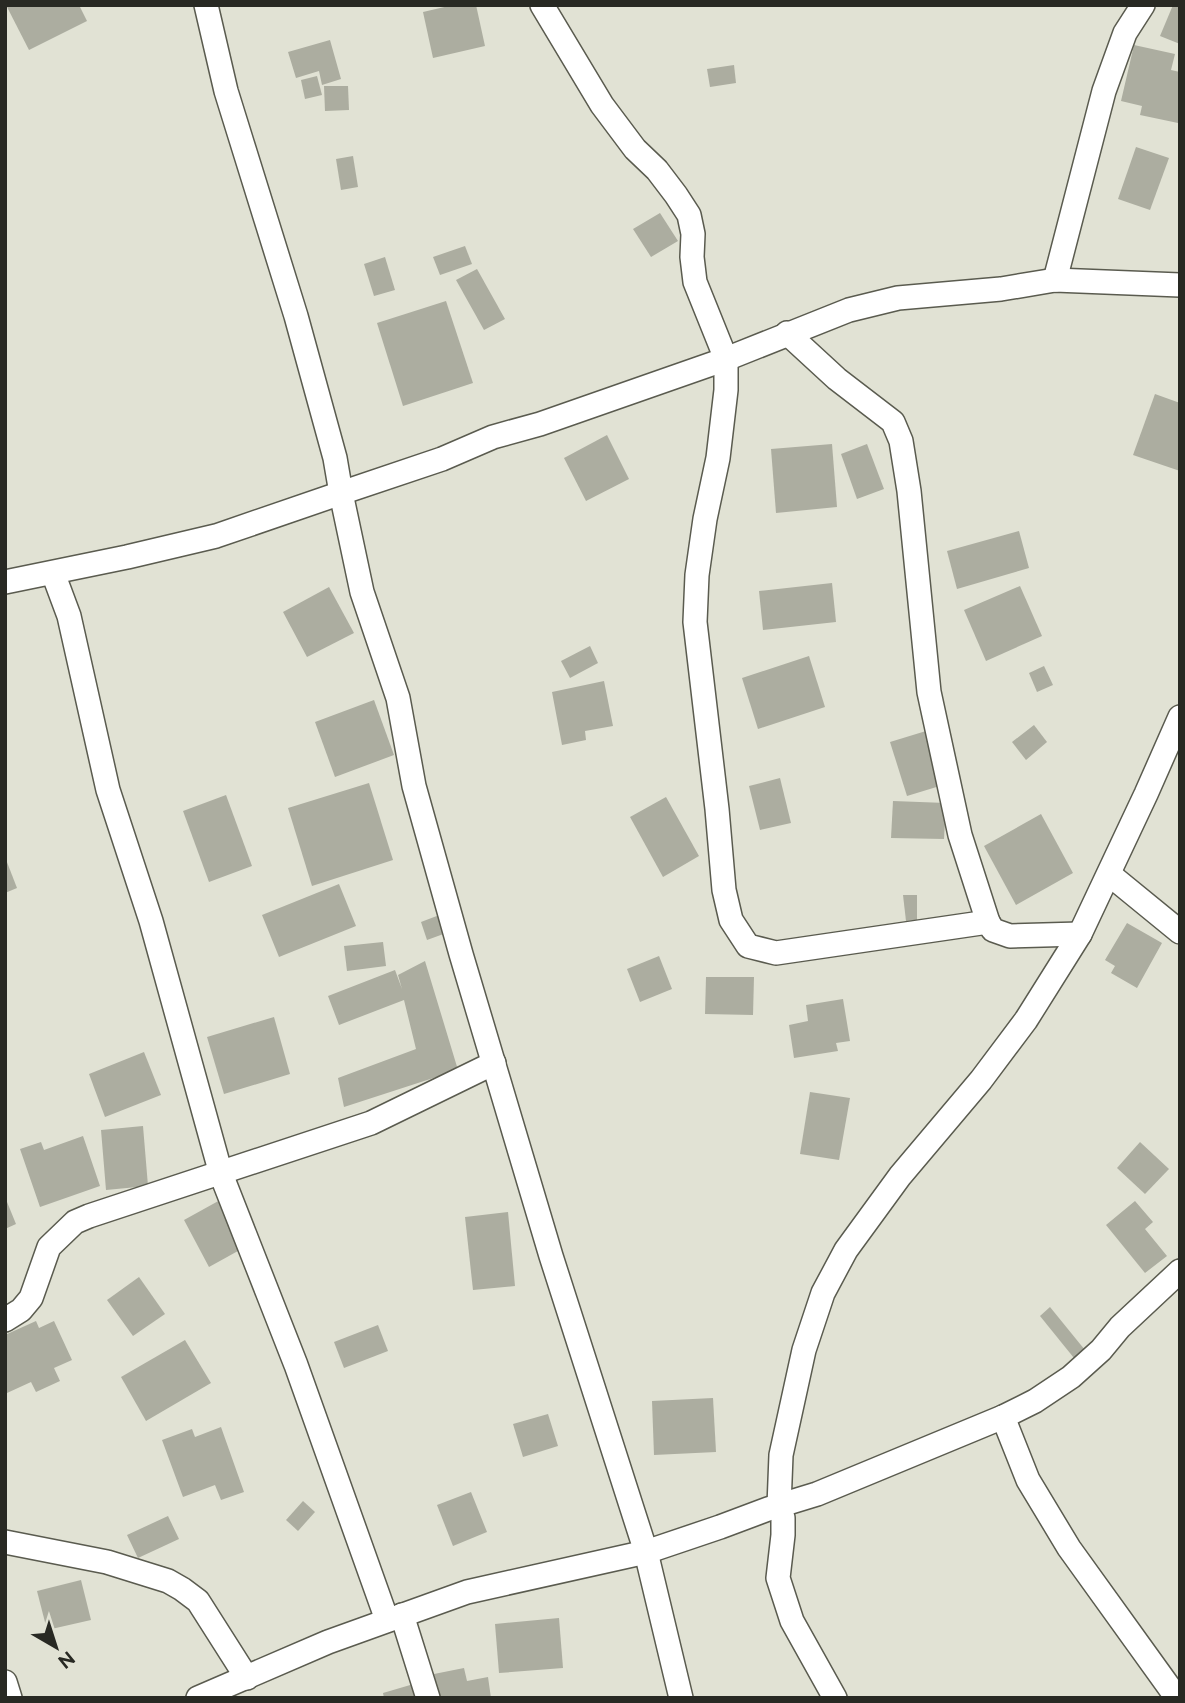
<svg xmlns="http://www.w3.org/2000/svg" width="1185" height="1703" viewBox="0 0 1185 1703" font-family="Raleway,sans-serif">
<style>
.building{fill:#acada0}
.lines{fill:none;stroke-linecap:round;stroke-linejoin:round}
.street-casing{stroke:#5a5b4f;stroke-width:26}
.street{stroke:#fff;stroke-width:23}
</style>
<rect width="100%" height="100%" fill="#e1e2d4"/>
<!-- building -->
<g class="building">
<path d="M6 5H79L87 21 29 50Z"/>
<path d="M453 5H476L485 46 433 58 423 12Z"/>
<path d="M1173 5H1180V44L1160 36Z"/>
<path d="M330 40 341 79 322 85 319 71 296 78 288 52Z"/>
<path d="M1134 45 1175 54 1171 70 1180 72V116L1178 123 1140 115 1142 106 1121 101Z"/>
<path d="M734 65 736 83 710 87 707 69Z"/>
<path d="M317 76 322 95 305 99 301 80Z"/>
<path d="M324 86H348L349 110 325 111Z"/>
<path d="M1136 147 1169 158 1150 210 1118 199Z"/>
<path d="M353 156 358 187 341 190 336 159Z"/>
<path d="M660 213 678 241 651 257 633 229Z"/>
<path d="M465 246 472 264 440 275 433 257Z"/>
<path d="M385 257 395 290 374 296 364 264Z"/>
<path d="M477 269 505 319 484 330 456 280Z"/>
<path d="M446 301 473 383 403 406 377 323Z"/>
<path d="M1155 394 1180 403V471L1133 455Z"/>
<path d="M607 435 629 479 586 501 564 458Z"/>
<path d="M832 444 837 507 776 513 771 449Z"/>
<path d="M867 444 884 489 857 499 841 454Z"/>
<path d="M1019 531 1029 568 957 589 947 551Z"/>
<path d="M832 583 836 622 763 630 759 591Z"/>
<path d="M1020 586 1042 636 986 661 964 610Z"/>
<path d="M329 587 354 633 307 657 283 612Z"/>
<path d="M590 646 598 663 570 678 561 661Z"/>
<path d="M809 656 825 707 758 729 742 678Z"/>
<path d="M1044 666 1053 685 1037 692 1029 673Z"/>
<path d="M604 681 613 726 585 731 586 740 562 745 552 692Z"/>
<path d="M374 700 394 755 335 777 315 722Z"/>
<path d="M1034 725 1047 742 1026 760 1012 742Z"/>
<path d="M926 731 943 785 907 796 890 742Z"/>
<path d="M780 778 791 823 760 830 749 786Z"/>
<path d="M369 783 393 860 312 886 288 808Z"/>
<path d="M226 795 252 866 209 882 183 811Z"/>
<path d="M666 797 699 856 663 877 630 817Z"/>
<path d="M893 801 946 803 944 839 891 838Z"/>
<path d="M1041 814 1073 873 1016 905 984 846Z"/>
<path d="M5 857 17 888 5 893Z"/>
<path d="M339 884 356 926 279 957 262 915Z"/>
<path d="M903 895H917V920L906 921Z"/>
<path d="M442 914 449 932 427 940 421 922Z"/>
<path d="M1127 923 1162 943 1137 988 1111 973 1115 966 1105 960Z"/>
<path d="M383 942 386 966 347 971 344 946Z"/>
<path d="M659 956 672 989 640 1002 627 969Z"/>
<path d="M425 961 458 1070 344 1107 338 1078 416 1049 404 1000 339 1025 328 996 395 970 402 989 398 975Z"/>
<path d="M706 977H754L753 1015 705 1014Z"/>
<path d="M843 999 850 1041 836 1043 838 1051 794 1058 789 1025 808 1021 806 1005Z"/>
<path d="M274 1017 290 1074 224 1094 207 1037Z"/>
<path d="M144 1052 161 1095 105 1117 89 1074Z"/>
<path d="M810 1092 850 1098 839 1160 800 1154Z"/>
<path d="M143 1126 148 1186 106 1190 101 1130Z"/>
<path d="M83 1136 100 1186 40 1207 20 1149 41 1142 44 1150Z"/>
<path d="M1140 1142 1169 1169 1145 1194 1117 1168Z"/>
<path d="M5 1197 16 1224 5 1229Z"/>
<path d="M222 1199 247 1246 209 1267 184 1220Z"/>
<path d="M1135 1201 1153 1222 1145 1229 1167 1256 1145 1273 1106 1225Z"/>
<path d="M508 1212 515 1286 473 1290 465 1217Z"/>
<path d="M139 1277 165 1314 133 1336 107 1300Z"/>
<path d="M1050 1307 1089 1355 1078 1363 1040 1316Z"/>
<path d="M36 1321 39 1328 54 1321 72 1360 54 1368 60 1381 36 1392 31 1382 7 1393 5 1389V1335Z"/>
<path d="M378 1325 388 1351 344 1368 334 1342Z"/>
<path d="M185 1340 211 1383 146 1421 121 1377Z"/>
<path d="M713 1398 716 1452 654 1455 652 1401Z"/>
<path d="M548 1414 558 1446 523 1457 513 1424Z"/>
<path d="M221 1427 244 1492 221 1500 215 1485 183 1497 162 1440 192 1429 195 1437Z"/>
<path d="M471 1492 487 1532 453 1546 437 1505Z"/>
<path d="M303 1501 315 1512 298 1531 286 1520Z"/>
<path d="M168 1516 179 1539 138 1558 127 1535Z"/>
<path d="M81 1580 91 1620 47 1630 37 1591Z"/>
<path d="M559 1618 563 1668 499 1673 495 1624Z"/>
<path d="M464 1668 467 1681 488 1677 491 1698H439L434 1674Z"/>
<path d="M417 1683 420 1698H384L383 1693Z"/>
</g>
<g class="lines">
<defs>
<g id="street">
<path d="M206 5 226 91 296 316 335 458 341 493 362 592 398 698 414 786 461 954 551 1256 646 1552 681 1698"/>
<path d="M542 5 602 105 635 149 657 170 676 195 689 215 693 234 692 257 695 282 726 359V390L718 458 705 519 697 575 695 622 717 809 724 890 731 920 748 946 776 953 988 922"/>
<path d="M1055 280 1104 91 1125 33 1143 5"/>
<path d="M787 333 837 379 893 422 901 441 909 491 929 692 960 835 988 922 993 930 1010 936 1080 934"/>
<path d="M53 573 69 616 108 790 151 921 221 1174 296 1365 387 1620"/>
<path d="M5 582 127 557 216 536 341 493 442 459 493 437 540 424 726 359 849 310 898 298 1001 289 1055 280 1180 285"/>
<path d="M1109 874 1180 932"/>
<path d="M5 1320 21 1310 31 1298 49 1247 75 1222 89 1216 371 1123 494 1063"/>
<path d="M1003 1417 1028 1480 1069 1548 1177 1698"/>
<path d="M5 1542 107 1562 168 1581 182 1589 198 1601 247 1678"/>
<path d="M402 1615 428 1698"/>
<path d="M5 1682 10 1698"/>
<path d="M198 1698 328 1642 467 1592 646 1552 720 1527 768 1509 817 1494 1003 1417 1035 1401 1071 1377 1101 1350 1120 1327 1180 1271"/>
<path d="M835 1698 792 1621 778 1578 783 1535V1518L779 1506 781 1455 804 1350 823 1293 846 1250 900 1176 981 1080 1026 1020 1080 934 1146 794 1180 717"/>
</g>
</defs>
<!-- street casing -->
<use href="#street" class="street-casing"/>
<!-- street -->
<use href="#street" class="street"/>
</g>
<!-- border -->
<rect width="1185" height="1703" fill="none" stroke="#282923" stroke-width="14"/>
<!-- north arrow -->
<g transform="translate(56 1647) rotate(141)" stroke="#e1e2d4" stroke-width="5" paint-order="stroke">
<path d="M0-5L12 26L0 18L-12 26Z" fill="#282923"/>
<text y="-10" font-size="19" font-weight="bold" text-anchor="middle" fill="#282923">N</text>
</g>
</svg>
